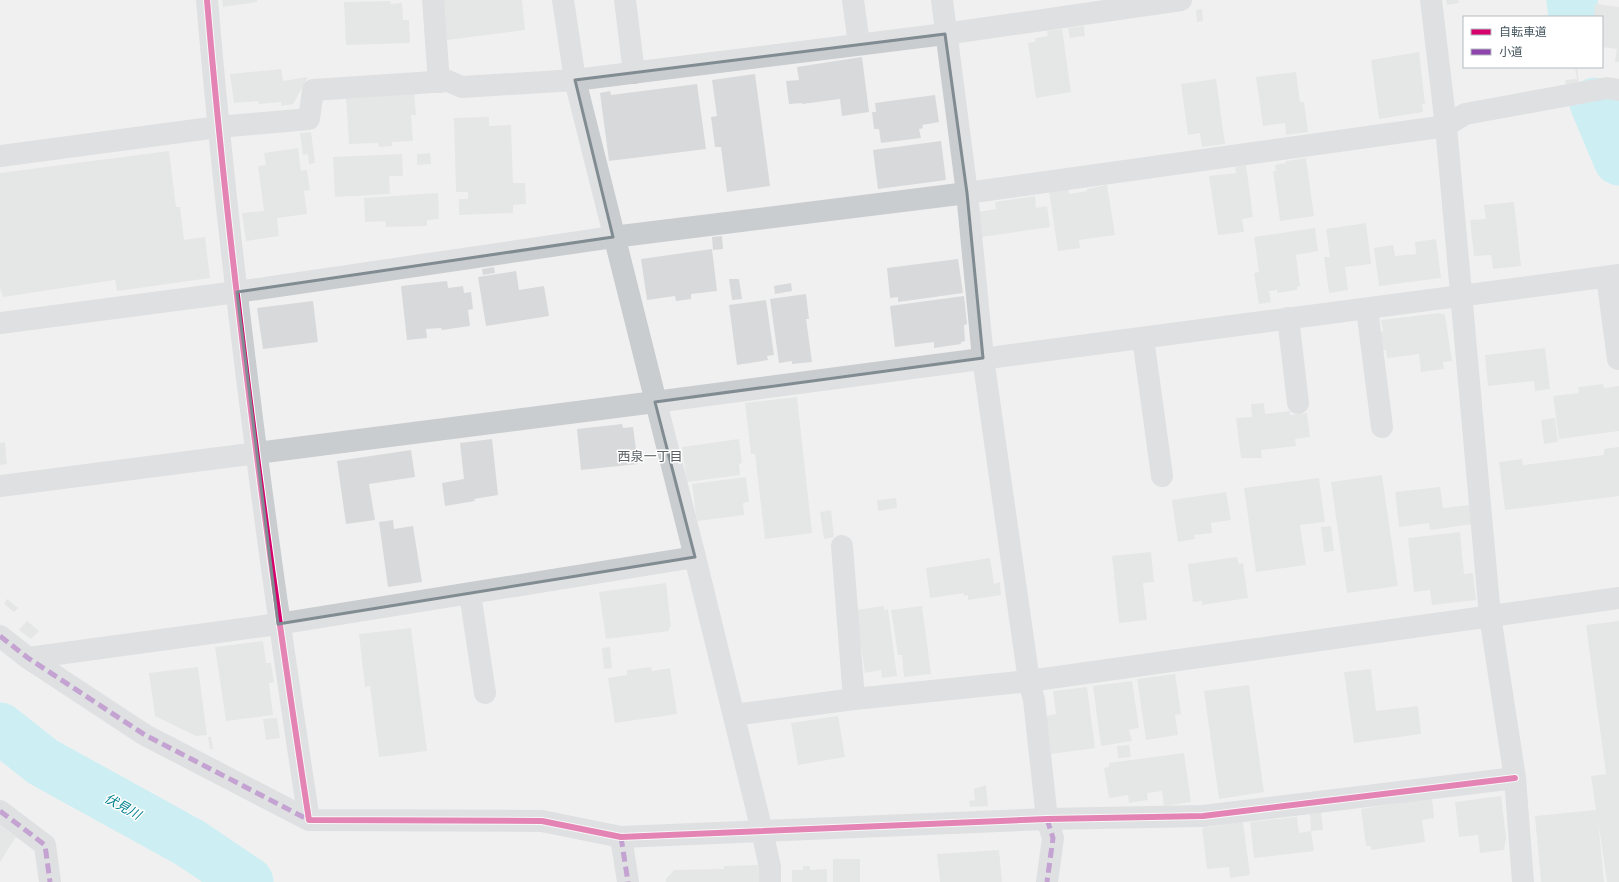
<svg xmlns="http://www.w3.org/2000/svg" width="1619" height="882" viewBox="0 0 1619 882" font-family="Karla,'Noto Sans JP',sans-serif">
<style>
.lines{fill:none;stroke-linecap:round;stroke-linejoin:round}
.river{stroke:#a3ecf4;stroke-width:51}
.building{fill:#d8d9da}
.minor{stroke:#c9cdcf;stroke-width:22}
.quiet{stroke:#8e44ad;stroke-width:5;stroke-dasharray:10 5;stroke-linecap:butt}
.cycleway-casing{stroke:#fff;stroke-width:8}
.cycleway{stroke:#d6006c;stroke-width:6}
.marked{fill:none;stroke:#818c92;stroke-width:3;stroke-linejoin:round}
.labels{text-anchor:middle;stroke-width:3;stroke-linejoin:round;paint-order:stroke}
.neighbourhood-label{font-size:13px;fill:#5b6165;stroke:#fff}
.water-label{font-size:13px;font-style:italic;fill:#04828e;stroke:#fff}
</style>
<rect width="100%" height="100%" fill="#f1f0f0"/>
<g class="lines">
<!-- river -->
<g class="river">
<path d="M1572 0 1574 17"/>
<path d="M1595 103 1619 160"/>
<path d="M0 728 43 762 190 843 248 882"/>
</g>
</g>
<!-- building -->
<g class="building">
<path d="M222 0H257V2L223 7Z"/>
<path d="M442 0H522L525 30 447 40Z"/>
<path d="M1446 0H1458L1459 3 1447 5Z"/>
<path d="M390 1 391 4 402 3 403 20H409L410 43 346 45 344 2Z"/>
<path d="M1595 4 1619 7V62H1615L1617 49 1602 47V17H1594Z"/>
<path d="M1202 9 1203 21 1197 22 1196 10Z"/>
<path d="M1084 26 1085 36 1070 38 1068 28Z"/>
<path d="M1062 29 1071 92 1036 98 1028 43 1035 42V38L1048 36 1047 31Z"/>
<path d="M1419 52 1425 104H1422L1423 112 1379 119 1371 60Z"/>
<path d="M862 57 869 112 842 116 840 99 802 104V103L789 104 786 81 799 80 797 67Z"/>
<path d="M1575 67H1577L1579 84 1566 85 1565 80 1577 79Z"/>
<path d="M281 69 283 81 308 77 293 104 281 106V102L259 104 258 101 234 103 230 74Z"/>
<path d="M1296 72 1300 102H1304L1308 132 1286 135 1285 123 1263 126 1256 77Z"/>
<path d="M755 74 770 186 727 192 721 147H715L711 117 717 116 712 80Z"/>
<path d="M1216 79 1225 144 1202 147 1200 133 1188 135 1181 84Z"/>
<path d="M697 84 706 149 609 161 600 93 610 91 611 95Z"/>
<path d="M414 91 416 115H411L413 141 392 142V146L379 147 378 143 349 144 346 96Z"/>
<path d="M935 95 939 122 922 125 923 128 919 129 921 138 881 143 879 129H874L872 112H876L875 103Z"/>
<path d="M489 117V126L511 125 513 183H525L526 204 513 205V213L459 215V199H468V192H456L454 118Z"/>
<path d="M311 132 315 163 309 164 308 154 303 155 300 133Z"/>
<path d="M941 141 946 180 878 189 873 150Z"/>
<path d="M298 148 301 171 307 170 310 190 304 191 307 214 277 218 279 236 246 241 242 213 264 211 258 166 266 165 264 153Z"/>
<path d="M169 151 176 207H180L184 240 205 237 210 278 117 291 115 280 3 297 0 288V173Z"/>
<path d="M430 153 431 164 417 165V154Z"/>
<path d="M402 154 403 176H389L390 194 335 197 333 157Z"/>
<path d="M1306 158 1314 216 1280 221 1273 171H1276L1275 165 1286 163V161Z"/>
<path d="M1246 165 1253 217 1242 219 1244 232 1218 235 1209 176 1236 173 1235 167Z"/>
<path d="M1107 185 1115 235 1079 240 1080 248 1058 251 1049 191 1068 189 1069 194 1087 191V189Z"/>
<path d="M438 193 439 219 427 220V226L386 227 385 221 365 222 364 198Z"/>
<path d="M1035 196 1036 208 1047 206 1050 227 982 237 978 212 996 209 995 202Z"/>
<path d="M1514 202 1521 266 1493 269 1491 255 1474 256 1470 220 1486 219 1484 205Z"/>
<path d="M1366 223 1371 264 1345 267 1348 290 1329 293 1324 257H1330L1326 229Z"/>
<path d="M1315 228 1318 251 1296 255 1300 286 1297 287V290L1277 293V290L1269 291 1271 302 1259 304 1254 273 1259 272 1254 237Z"/>
<path d="M722 236 723 249 713 250 712 237Z"/>
<path d="M1436 239 1441 278 1379 286 1374 248 1393 245 1395 256 1416 254 1415 242Z"/>
<path d="M712 249 717 291 691 294V299L676 301 675 296 647 300 641 259Z"/>
<path d="M958 259 963 293 898 302V297L890 298 887 268Z"/>
<path d="M494 267 495 273 483 275 482 269Z"/>
<path d="M516 271 519 290 544 286 549 316 486 326 478 277Z"/>
<path d="M729 279H739L742 299 732 300Z"/>
<path d="M447 281 448 288 463 286 464 293 471 292 473 309 468 310 470 326 442 330 441 328 426 329 427 338 407 340 401 286Z"/>
<path d="M791 283 792 291 775 294 774 286Z"/>
<path d="M806 294 809 319H806L812 362 792 364V361L779 363 770 299Z"/>
<path d="M964 296 967 324 964 325 965 341 961 342V344L934 348V342L895 347 890 306Z"/>
<path d="M766 300 774 355 767 356 768 360 737 365 729 305Z"/>
<path d="M313 301 318 342 263 349 257 308Z"/>
<path d="M1440 313 1445 315 1452 361 1443 362 1444 369 1421 372 1419 354 1387 358 1386 350H1382L1380 332 1383 331 1381 320Z"/>
<path d="M1545 348 1550 389 1535 391 1534 381 1488 386 1485 355Z"/>
<path d="M1603 384 1604 388 1619 386V431L1559 439 1553 396 1579 393 1578 387Z"/>
<path d="M797 397 812 533 765 539 755 454H751L745 403Z"/>
<path d="M1264 403 1265 414 1290 411V415L1307 413 1310 437 1295 439 1296 446 1261 450 1262 458H1241L1236 418 1252 417 1251 404Z"/>
<path d="M1555 418 1558 442 1544 444 1541 420Z"/>
<path d="M622 424 623 428 633 427 638 464 581 470 577 429Z"/>
<path d="M492 439 498 495 474 499 475 501 445 506 442 483 464 479 460 443Z"/>
<path d="M739 439 742 463 739 464 740 475 687 482 682 447Z"/>
<path d="M5 442 7 464 0 465V443Z"/>
<path d="M1619 447V496L1505 510 1499 462 1522 459 1523 465 1604 455V449Z"/>
<path d="M411 450 415 477 369 484 375 520 346 524 337 461Z"/>
<path d="M1382 475 1398 586 1347 593 1331 482Z"/>
<path d="M746 477 749 502 743 503 744 515 697 521 692 484Z"/>
<path d="M1319 478 1325 522 1300 525 1306 565 1256 572 1244 488Z"/>
<path d="M1440 487 1443 508 1470 505 1473 524 1430 530 1429 523 1399 527 1395 492Z"/>
<path d="M1226 492 1231 520 1211 523 1212 533 1194 535 1195 539 1178 542 1172 500Z"/>
<path d="M896 498 897 508 878 511 877 500Z"/>
<path d="M831 510 834 537 824 539 820 512Z"/>
<path d="M393 520 394 529 413 526 422 582 388 587 379 522Z"/>
<path d="M1331 526 1334 551 1324 552 1321 527Z"/>
<path d="M1460 532 1464 574 1473 573 1476 600 1432 605 1430 590 1414 592 1408 538Z"/>
<path d="M1151 552 1154 582 1143 583 1147 620 1119 623 1112 556Z"/>
<path d="M1237 557 1239 564 1243 563 1248 598 1202 605V601L1193 602 1188 564Z"/>
<path d="M990 558 994 584 1000 582 1001 595 968 600V595L964 596V593L930 598 926 568Z"/>
<path d="M666 583 671 627H669V631L606 639 599 592Z"/>
<path d="M7 599 18 608 14 612 4 604Z"/>
<path d="M884 606V610L888 609 897 676 882 678 881 670 865 673 856 610Z"/>
<path d="M922 606 931 674 904 677 902 655H898L891 610Z"/>
<path d="M27 621 39 631 31 639 19 630Z"/>
<path d="M1619 621V882H1607L1598 820 1604 882H1541L1535 816 1596 810 1591 776 1606 774 1586 625Z"/>
<path d="M411 628 427 751 379 757 370 686 365 687 359 634Z"/>
<path d="M263 641 266 663H271L274 683H269L273 715 226 721 215 647Z"/>
<path d="M610 647 612 668 604 669 602 648Z"/>
<path d="M198 667 207 735 196 736 155 716 149 673Z"/>
<path d="M651 667 652 671 670 668 677 714 615 723 608 678 627 675V670Z"/>
<path d="M1371 669 1376 711 1418 706 1421 734 1354 743 1344 672Z"/>
<path d="M1175 674 1181 714 1175 715 1178 735 1146 740 1137 679Z"/>
<path d="M1132 681 1139 728 1129 730 1132 741 1101 746 1093 686Z"/>
<path d="M1249 685 1264 792 1219 799 1204 691Z"/>
<path d="M1087 687 1095 748 1051 754 1046 716 1056 714 1053 691Z"/>
<path d="M838 716 845 757 798 765 791 723Z"/>
<path d="M277 718 280 738 266 740 263 719Z"/>
<path d="M208 737H211L213 749H210Z"/>
<path d="M1129 745 1131 757 1118 758 1117 746Z"/>
<path d="M1184 753 1191 802 1164 806 1162 791 1147 793 1148 800 1129 803 1128 795 1109 798 1104 768 1109 767V763Z"/>
<path d="M986 785 988 806 970 807 969 801 975 800 974 789Z"/>
<path d="M1501 796 1506 837 1504 850 1480 853 1478 835 1459 837 1455 802Z"/>
<path d="M1432 798 1434 818 1422 820 1425 842 1371 850V846H1366L1361 809Z"/>
<path d="M1321 812 1323 830 1311 831 1310 813Z"/>
<path d="M1297 817 1299 833 1311 831 1314 851 1254 858 1250 822Z"/>
<path d="M1243 822 1250 875 1230 878 1229 867 1207 869 1202 828Z"/>
<path d="M0 825 16 837 0 862Z"/>
<path d="M999 850 1002 882H940L937 854Z"/>
<rect x="833" y="859" width="27" height="23"/>
<path d="M759 865V882H666V879L674 870 724 869V866Z"/>
<path d="M803 866H810V870L827 869V882H792V870H803Z"/>
</g>
<g class="lines">
<!-- minor -->
<g class="minor">
<path d="M207 0C230 274 267 548 309 820L542 821 621 837 1047 819 1203 816 1515 778"/>
<path d="M433 0 439 82"/>
<path d="M563 0 575 80 695 557 762 831 770 867V882"/>
<path d="M625 0 634 73"/>
<path d="M853 0 859 44"/>
<path d="M942 0 967 193 983 358 1029 681 1034 700 1047 819 1053 838 1047 882"/>
<path d="M1431 0 1446 126 1490 616 1515 778 1523 882"/>
<path d="M0 156 218 127 309 119 313 90 448 81 462 87 575 80 945 34 1181 0"/>
<path d="M1607 277 1618 359"/>
<path d="M1367 309 1382 427"/>
<path d="M1288 318 1298 403"/>
<path d="M0 323 237 292 613 237 967 193 1446 126 1465 114 1607 88 1619 90"/>
<path d="M1143 338 1162 476"/>
<path d="M0 486 655 402 1619 275"/>
<path d="M842 546 854 699"/>
<path d="M470 594 485 693"/>
<path d="M0 636 28 658 145 735 309 820"/>
<path d="M28 658 278 624 695 557"/>
<path d="M734 715 854 699 1029 681 1619 598"/>
<path d="M0 811 45 845 50 882"/>
<path d="M621 837 628 882"/>
</g>
<!-- quiet -->
<g class="quiet">
<path d="M0 636 28 658 145 735 309 820"/>
<path d="M0 811 45 845 50 882"/>
<path d="M1047 819 1053 838 1047 882"/>
<path d="M621 837 628 882"/>
</g>
<defs>
<path id="cycleway" d="M207 0C230 274 267 548 309 820L542 821 621 837 1047 819 1203 816 1515 778"/>
</defs>
<!-- cycleway casing -->
<use href="#cycleway" class="cycleway-casing"/>
<!-- cycleway -->
<use href="#cycleway" class="cycleway"/>
</g>
<!-- marked area -->
<path d="M0 0H1619V882H0ZM945 34 967 193 983 358 655 402 695 557 278 624 237 292 613 237 575 80Z" fill="#f1f0f0" fill-opacity=".55" fill-rule="evenodd"/>
<path class="marked" d="M945 34 967 193 983 358 655 402 695 557 278 624 237 292 613 237 575 80Z"/>
<g class="labels">
<!-- neighbourhood labels -->
<g class="neighbourhood-label">
<text x="650" y="461">西泉一丁目</text>
</g>
<!-- water labels -->
<g class="water-label">
<text transform="translate(123 806) rotate(29)" y="5">伏見川</text>
</g>
</g>
<!-- legend -->
<rect x="1463" y="16" width="140" height="52" fill="#ffffff" stroke="#b5bbbf"/>
<rect x="1471" y="29" width="20" height="6" fill="#d6006c" stroke="#b5bbbf"/>
<text x="1499" y="36" font-size="12" fill="#45565f">自転車道</text>
<rect x="1471" y="49" width="20" height="6" fill="#8e44ad" stroke="#b5bbbf"/>
<text x="1499" y="56" font-size="12" fill="#45565f">小道</text>
</svg>
